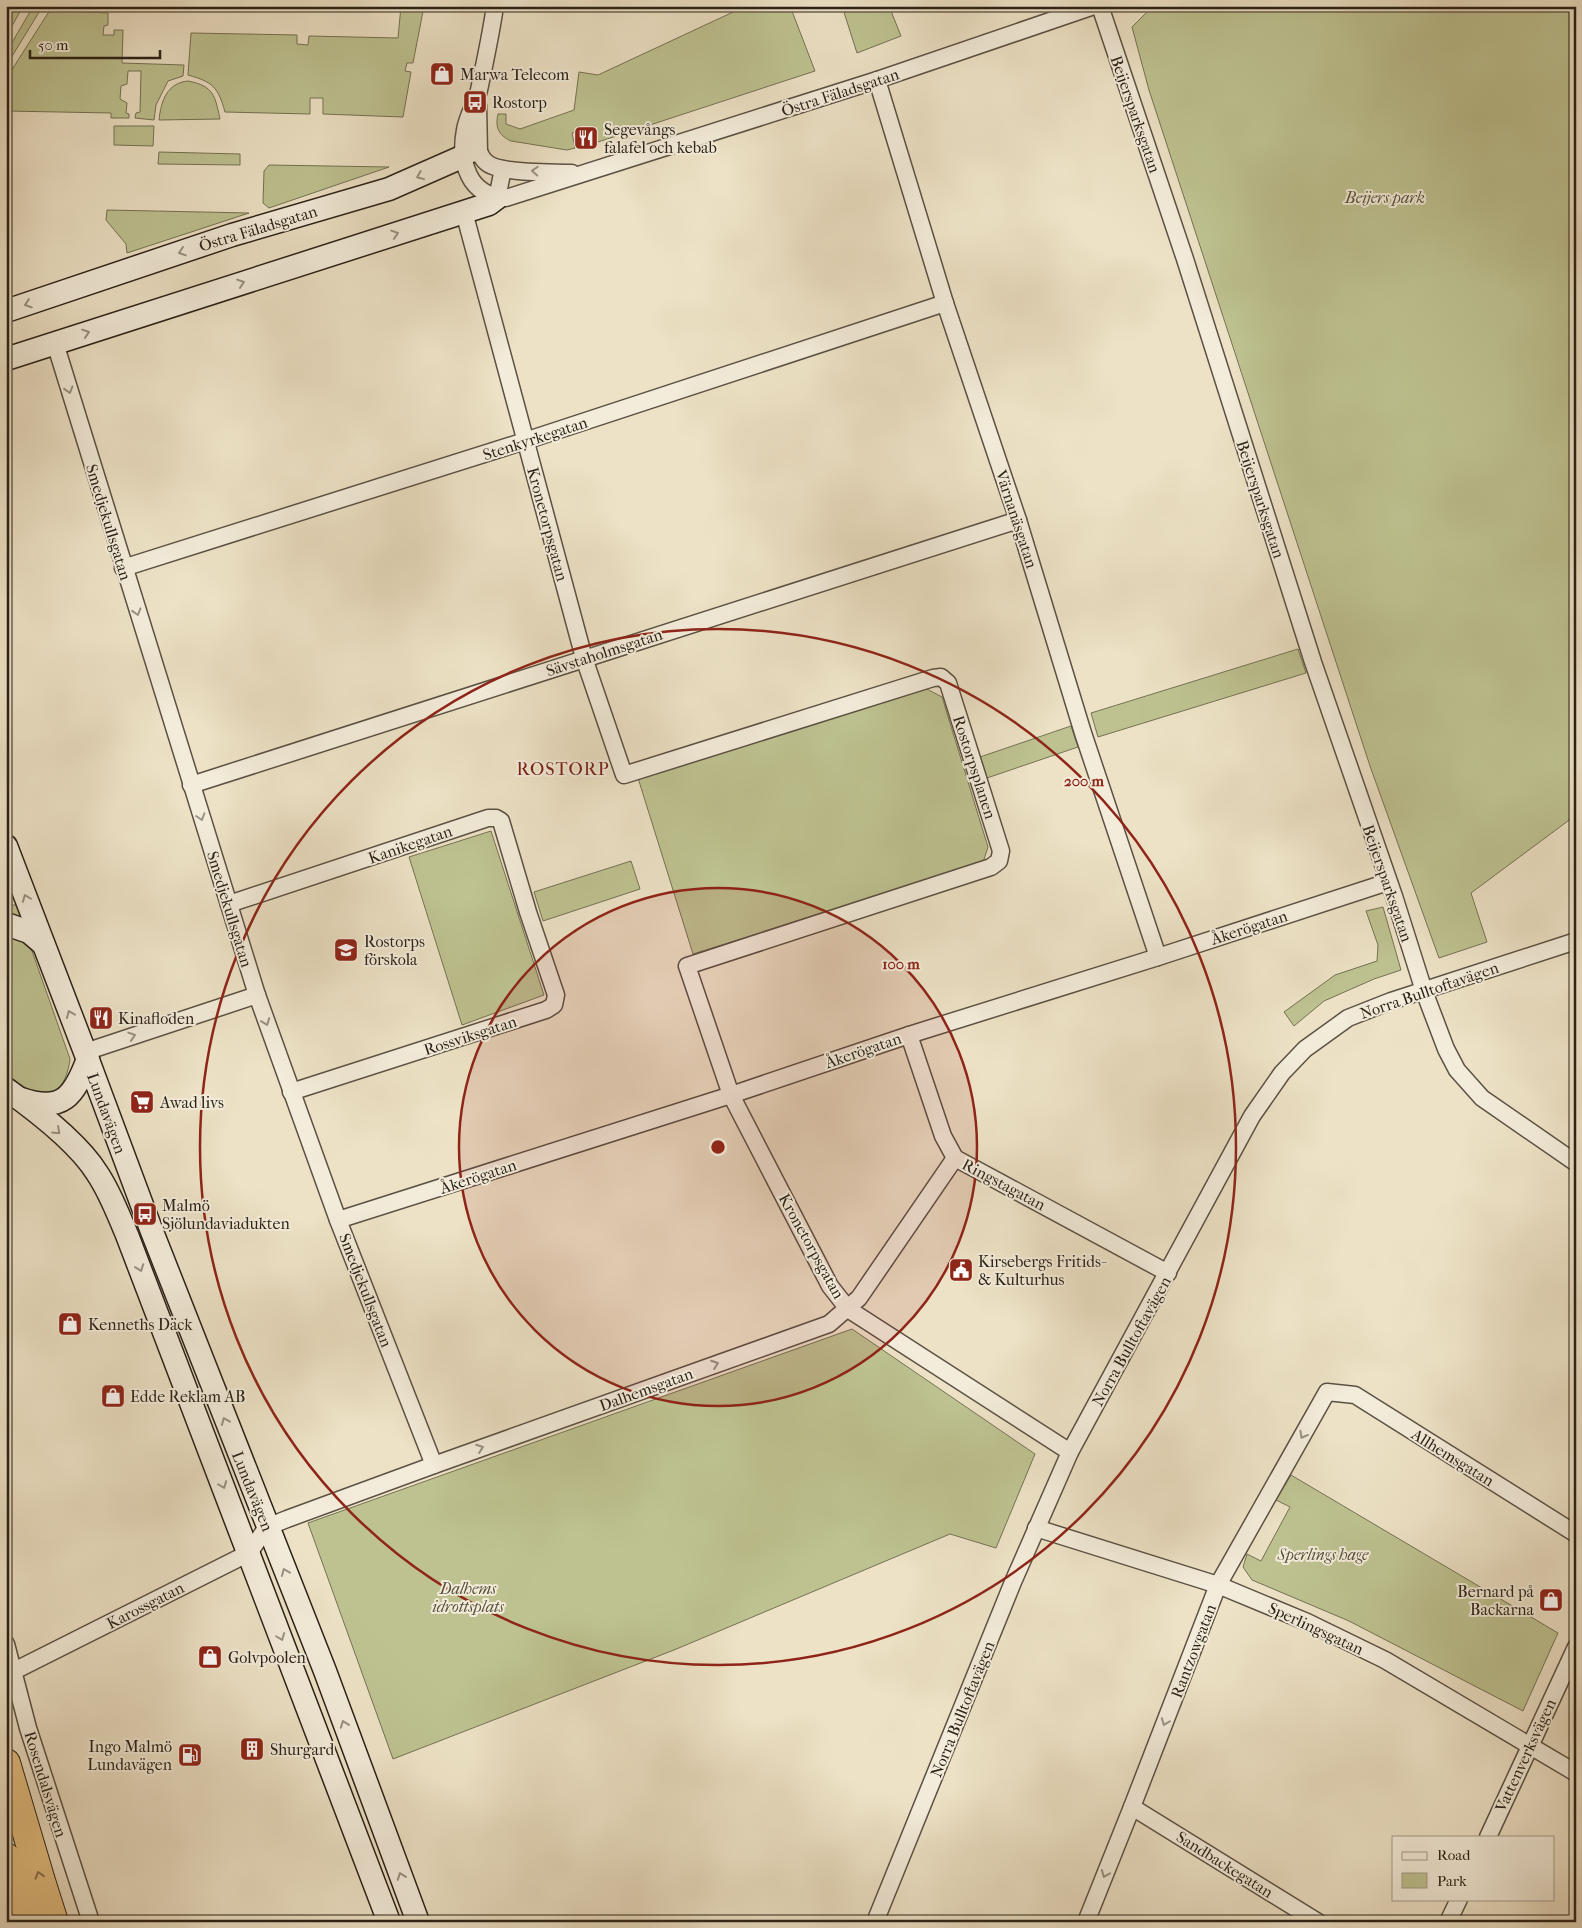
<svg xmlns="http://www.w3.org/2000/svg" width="1582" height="1928" viewBox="0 0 1582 1928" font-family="'IM FELL French Canon',serif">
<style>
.green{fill:#bec291;stroke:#747254}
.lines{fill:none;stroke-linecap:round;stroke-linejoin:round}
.street-casing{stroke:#5b5144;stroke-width:19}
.secondary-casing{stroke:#2a2118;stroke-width:25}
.highway-casing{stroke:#2a2118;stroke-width:30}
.street{stroke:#f3ecda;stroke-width:16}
.secondary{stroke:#f3ecda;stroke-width:22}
.highway{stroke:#e6c183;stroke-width:28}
.oneway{stroke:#999183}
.oneway2{stroke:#88714e}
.ring{fill:none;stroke:#8f2418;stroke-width:2.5}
.labels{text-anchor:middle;stroke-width:4;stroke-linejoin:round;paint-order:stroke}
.poi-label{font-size:16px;fill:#2a2118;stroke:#f3ecda;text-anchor:start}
.street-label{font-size:16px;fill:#2a2118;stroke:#f3ecda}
.park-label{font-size:16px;font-style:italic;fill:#56513c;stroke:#f3ecda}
.neighbourhood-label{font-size:18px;letter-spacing:1px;fill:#7a1f14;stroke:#f3ecda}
.centre{fill:#8f2418;stroke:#f3ecda;stroke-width:2.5}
.ring-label{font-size:15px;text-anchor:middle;font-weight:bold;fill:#8f2418;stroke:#f3ecda;stroke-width:4;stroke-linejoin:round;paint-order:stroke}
</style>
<rect width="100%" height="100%" fill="#ede2c6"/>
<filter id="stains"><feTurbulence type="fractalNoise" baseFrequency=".004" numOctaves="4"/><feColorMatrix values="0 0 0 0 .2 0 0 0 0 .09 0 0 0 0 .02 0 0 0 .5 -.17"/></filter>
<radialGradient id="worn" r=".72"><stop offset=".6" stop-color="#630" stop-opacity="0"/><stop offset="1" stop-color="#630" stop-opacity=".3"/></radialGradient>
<!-- green -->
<g class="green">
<path d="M6 6H23L6 37Z"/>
<path d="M401 6H424L413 63H407L405 71 411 72 403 117 323 114V98H310V114L225 112C218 87 213 82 188 75L191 33 297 35V44L308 45 309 36 398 38Z"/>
<path d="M746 6H790L815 71 598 142 593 127 572 133 575 148 567 150 511 141C498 135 495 127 498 114H506V124L520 129 574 110 579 72 598 75Z"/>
<path d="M842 6H889L901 36 857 53Z"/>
<path d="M1157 6H1576V815L1471 893 1487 942 1439 958 1370 766 1149 90 1132 27 1151 8Z"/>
<path d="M41 9 6 66V53L31 10Z"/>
<path d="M50 10 108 13V25L104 26 103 35H114V30H123L122 63 184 65 183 76 168 81 156 105 154 120 135 118 136 113 140 112 141 71H128L127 84 121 86 120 99 127 103 126 113 129 114V118H111V113L6 111V79Z"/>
<path d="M188 81C214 86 215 96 220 119L159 120C161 101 167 83 188 81Z"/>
<path d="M114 126H154L153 146 114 145Z"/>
<path d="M159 152 240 154V165L158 164Z"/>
<path d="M269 165 389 167 269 208 263 203 264 171Z"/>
<path d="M107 210 249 213 127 253 126 244 106 220Z"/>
<path d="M1298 649 1306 673 1098 737 1091 713Z"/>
<path d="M923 687 942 697 988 847 983 862 693 954 638 778Z"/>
<path d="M1071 726 1078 747 987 778 980 757Z"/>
<path d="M491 831 544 995 462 1025 409 857Z"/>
<path d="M631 861 640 889 543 921 534 892Z"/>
<path d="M6 905H19L22 916 17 917 6 914Z"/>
<path d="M1383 907 1401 970 1374 979 1324 1001 1294 1026 1284 1012 1335 975 1377 961 1378 945 1366 911Z"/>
<path d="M6 935 23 941 32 951 70 1059C64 1106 32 1099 6 1072Z"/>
<path d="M852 1329 1035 1454 996 1548 950 1534 674 1650 393 1759 308 1523Z"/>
<path d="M1291 1475 1558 1633 1523 1711 1349 1621 1252 1580 1243 1567 1247 1554 1261 1561 1290 1507 1276 1500Z"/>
</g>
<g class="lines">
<defs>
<g id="street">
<path d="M495 6C491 34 485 62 479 90 476 103 467 116 465 130 459 162 468 196 506 198L877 80 1094 6"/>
<path d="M1100 6 1185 259 1313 662 1394 896 1424 991 1446 1049 1457 1070 1482 1098 1576 1163"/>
<path d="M877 80 945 303 1018 520 1083 733 1158 957"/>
<path d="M478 105 479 152"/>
<path d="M464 156 479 152C481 155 483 160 486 162 497 174 554 172 572 173"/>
<path d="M497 198 503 169"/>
<path d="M464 212 584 658 624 775 933 678 941 677 948 683 1001 851 999 861 991 867 687 966 731 1095 830 1286 848 1309 1070 1452"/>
<path d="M55 343 257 995 338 1220 434 1465"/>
<path d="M123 568 525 441 945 303"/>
<path d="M191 785 1018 520"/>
<path d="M229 904 488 818H496L501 821 528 912 556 995 554 1005 546 1010 291 1092"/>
<path d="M909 1035 943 1136 955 1158 1168 1273"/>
<path d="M85 1052 257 995"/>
<path d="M338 1220 731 1095 909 1035 1158 957 1388 882"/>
<path d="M1036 1528 1218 1585 1307 1622 1385 1660 1576 1773"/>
<path d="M6 1644 28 1728 91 1922"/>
<path d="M14 1671 249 1553 267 1527 287 1519 434 1465 829 1324 859 1298 955 1158"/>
<path d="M1132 1807 1318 1922"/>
<path d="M1488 1837 1576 1647"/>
<path d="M875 1922 1013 1582 1070 1452 1252 1116 1282 1073 1305 1049 1348 1018 1391 1001 1576 941"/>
<path d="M1086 1922 1132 1807 1218 1585 1327 1392 1355 1395 1576 1534"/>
<path d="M1448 1922 1459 1899"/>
</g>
<g id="secondary">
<path d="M6 311 232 235 389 189 464 156"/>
<path d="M6 359 489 204 497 198"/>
<path d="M6 846 85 1052 151 1229 325 1671 418 1922"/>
<path d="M6 924 29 932 43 944"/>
<path d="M6 1089C34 1109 79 1144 97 1173 110 1192 118 1214 127 1235L389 1922"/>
<path d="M21 1099C63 1113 74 1096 88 1059"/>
</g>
<g id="highway">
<path d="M6 1763 41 1881 54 1922"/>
<path d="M6 1857 27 1922"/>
</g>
</defs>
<!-- street casing -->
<use href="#street" class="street-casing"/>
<!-- secondary casing -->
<use href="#secondary" class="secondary-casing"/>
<!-- highway casing -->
<use href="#highway" class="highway-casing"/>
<!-- street -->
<use href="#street" class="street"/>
<!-- secondary -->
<use href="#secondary" class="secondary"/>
<!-- highway -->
<use href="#highway" class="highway"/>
</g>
<!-- one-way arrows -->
<defs><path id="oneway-chevron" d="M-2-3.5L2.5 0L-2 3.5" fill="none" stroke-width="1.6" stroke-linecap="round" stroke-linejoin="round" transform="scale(1.25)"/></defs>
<g class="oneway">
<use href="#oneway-chevron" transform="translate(535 171) rotate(-177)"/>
<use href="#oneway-chevron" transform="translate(420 176) rotate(158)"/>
<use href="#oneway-chevron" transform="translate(395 234) rotate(-18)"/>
<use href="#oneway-chevron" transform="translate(182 252) rotate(161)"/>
<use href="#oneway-chevron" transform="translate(241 283) rotate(-18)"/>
<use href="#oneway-chevron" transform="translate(28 304) rotate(161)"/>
<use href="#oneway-chevron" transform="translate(86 333) rotate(-18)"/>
<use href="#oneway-chevron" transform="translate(69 390) rotate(73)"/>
<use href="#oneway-chevron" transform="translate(137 612) rotate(73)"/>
<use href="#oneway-chevron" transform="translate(201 817) rotate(72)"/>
<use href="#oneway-chevron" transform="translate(26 898) rotate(-111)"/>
<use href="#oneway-chevron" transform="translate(70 1014) rotate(-113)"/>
<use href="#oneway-chevron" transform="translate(266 1022) rotate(70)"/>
<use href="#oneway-chevron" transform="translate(132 1036) rotate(-18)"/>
<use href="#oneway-chevron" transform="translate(57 1131) rotate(43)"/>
<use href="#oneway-chevron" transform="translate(140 1268) rotate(70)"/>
<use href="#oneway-chevron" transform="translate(715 1364) rotate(-20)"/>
<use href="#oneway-chevron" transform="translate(225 1421) rotate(-112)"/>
<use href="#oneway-chevron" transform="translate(1303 1435) rotate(119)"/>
<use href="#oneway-chevron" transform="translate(480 1448) rotate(-20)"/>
<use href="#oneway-chevron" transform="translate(223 1485) rotate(69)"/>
<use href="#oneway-chevron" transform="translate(285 1572) rotate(-112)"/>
<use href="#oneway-chevron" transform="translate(281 1637) rotate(69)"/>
<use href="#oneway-chevron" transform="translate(1165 1722) rotate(111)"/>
<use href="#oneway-chevron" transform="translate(344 1724) rotate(-110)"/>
<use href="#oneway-chevron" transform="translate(1105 1874) rotate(112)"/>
<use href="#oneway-chevron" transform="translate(401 1876) rotate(-110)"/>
</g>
<use class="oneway2" href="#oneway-chevron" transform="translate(39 1875) rotate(-107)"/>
<!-- distance rings -->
<circle cx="718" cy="1147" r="259" fill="#8f2418" fill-opacity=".12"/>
<g class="ring">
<circle cx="718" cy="1147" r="259"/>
<circle cx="718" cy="1147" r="518"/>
</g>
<!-- icons -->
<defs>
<symbol id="shop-square" viewBox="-11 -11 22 22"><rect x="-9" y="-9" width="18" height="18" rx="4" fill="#8f2418" stroke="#f3ecda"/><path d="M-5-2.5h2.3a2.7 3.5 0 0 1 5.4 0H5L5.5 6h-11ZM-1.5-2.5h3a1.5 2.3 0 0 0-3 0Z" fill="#fff"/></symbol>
<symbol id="bus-square" viewBox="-11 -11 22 22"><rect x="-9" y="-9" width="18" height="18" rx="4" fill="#8f2418" stroke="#f3ecda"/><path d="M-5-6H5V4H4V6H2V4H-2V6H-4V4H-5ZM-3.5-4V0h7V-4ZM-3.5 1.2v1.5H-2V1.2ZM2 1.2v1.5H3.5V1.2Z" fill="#fff"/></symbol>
<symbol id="restaurant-square" viewBox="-11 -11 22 22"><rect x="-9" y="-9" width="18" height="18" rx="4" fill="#8f2418" stroke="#f3ecda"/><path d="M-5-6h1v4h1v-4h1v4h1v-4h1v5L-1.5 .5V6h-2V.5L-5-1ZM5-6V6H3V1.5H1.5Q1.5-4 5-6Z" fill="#fff"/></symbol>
<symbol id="school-square" viewBox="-11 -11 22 22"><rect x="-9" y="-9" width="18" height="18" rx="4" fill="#8f2418" stroke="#f3ecda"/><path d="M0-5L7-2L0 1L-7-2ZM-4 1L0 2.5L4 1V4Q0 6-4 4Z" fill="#fff"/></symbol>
<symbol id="supermarket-square" viewBox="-11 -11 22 22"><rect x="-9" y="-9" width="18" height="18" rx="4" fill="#8f2418" stroke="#f3ecda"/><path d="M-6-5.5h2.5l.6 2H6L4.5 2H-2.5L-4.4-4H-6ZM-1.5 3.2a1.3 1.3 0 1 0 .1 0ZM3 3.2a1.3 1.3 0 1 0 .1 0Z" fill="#fff"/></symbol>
<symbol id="civic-square" viewBox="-11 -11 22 22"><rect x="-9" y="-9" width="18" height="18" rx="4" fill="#8f2418" stroke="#f3ecda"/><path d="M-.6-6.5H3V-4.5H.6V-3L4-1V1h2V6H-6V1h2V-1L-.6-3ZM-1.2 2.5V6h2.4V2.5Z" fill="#fff"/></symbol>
<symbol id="building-square" viewBox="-11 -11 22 22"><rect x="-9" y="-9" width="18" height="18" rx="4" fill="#8f2418" stroke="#f3ecda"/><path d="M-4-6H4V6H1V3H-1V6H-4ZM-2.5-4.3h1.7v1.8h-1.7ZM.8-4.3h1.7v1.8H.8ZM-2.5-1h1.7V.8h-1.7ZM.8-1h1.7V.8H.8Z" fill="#fff"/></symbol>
<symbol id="fuel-square" viewBox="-11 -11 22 22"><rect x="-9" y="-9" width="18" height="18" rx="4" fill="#8f2418" stroke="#f3ecda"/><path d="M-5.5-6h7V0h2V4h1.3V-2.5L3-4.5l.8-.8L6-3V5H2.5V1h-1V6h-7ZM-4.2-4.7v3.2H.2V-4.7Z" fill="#fff"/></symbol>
</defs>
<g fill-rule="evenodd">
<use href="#shop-square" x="428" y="60" width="28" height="28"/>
<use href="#bus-square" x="461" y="88" width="28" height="28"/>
<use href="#restaurant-square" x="572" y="124" width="28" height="28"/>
<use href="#school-square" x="332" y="936" width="28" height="28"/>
<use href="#restaurant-square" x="87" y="1004" width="28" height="28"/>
<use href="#supermarket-square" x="128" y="1088" width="28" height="28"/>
<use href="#bus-square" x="131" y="1200" width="28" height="28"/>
<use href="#civic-square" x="947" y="1256" width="28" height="28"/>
<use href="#shop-square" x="56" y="1310" width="28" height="28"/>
<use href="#shop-square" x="99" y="1382" width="28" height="28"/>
<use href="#shop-square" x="1537" y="1586" width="28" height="28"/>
<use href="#shop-square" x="196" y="1643" width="28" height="28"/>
<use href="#building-square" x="238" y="1735" width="28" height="28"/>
<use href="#fuel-square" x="176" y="1741" width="28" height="28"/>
</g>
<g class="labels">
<!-- poi labels -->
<g class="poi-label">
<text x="460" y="80">Marwa Telecom</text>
<text x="492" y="108">Rostorp</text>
<text x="604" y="135">Segevångs<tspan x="604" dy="18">falafel och kebab</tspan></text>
<text x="364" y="947">Rostorps<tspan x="364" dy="18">förskola</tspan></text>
<text x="118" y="1024">Kinafloden</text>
<text x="160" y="1108">Awad livs</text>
<text x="162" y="1211">Malmö<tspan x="162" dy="18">Sjölundaviadukten</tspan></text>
<text x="978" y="1267">Kirsebergs Fritids-<tspan x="978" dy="18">&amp; Kulturhus</tspan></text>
<text x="88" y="1330">Kenneths Däck</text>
<text x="130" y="1402">Edde Reklam AB</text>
<text x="1534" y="1597" text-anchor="end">Bernard på<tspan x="1534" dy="18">Backarna</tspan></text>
<text x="228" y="1663">Golvpoolen</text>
<text x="172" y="1752" text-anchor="end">Ingo Malmö<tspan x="172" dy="18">Lundavägen</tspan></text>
<text x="270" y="1755">Shurgard</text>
</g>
<!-- street labels -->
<g class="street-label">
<text transform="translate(840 92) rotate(-18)" y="6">Östra Fäladsgatan</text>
<text transform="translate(1136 114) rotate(71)" y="6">Beijersparksgatan</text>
<text transform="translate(258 228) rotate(-17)" y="6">Östra Fäladsgatan</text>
<text transform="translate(535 438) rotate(-18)" y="6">Stenkyrkegatan</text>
<text transform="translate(1261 499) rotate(72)" y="6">Beijersparksgatan</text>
<text transform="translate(1017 519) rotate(72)" y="6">Värnanäsgatan</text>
<text transform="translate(109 522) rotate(73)" y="6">Smedjekullsgatan</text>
<text transform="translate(548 524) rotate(75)" y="6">Kronetorpsgatan</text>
<text transform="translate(604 652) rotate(-18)" y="6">Sävstaholmsgatan</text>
<text transform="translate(975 767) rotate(72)" y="6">Rostorpsplanen</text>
<text transform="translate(410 844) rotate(-19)" y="6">Kanikegatan</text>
<text transform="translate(1388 883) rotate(71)" y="6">Beijersparksgatan</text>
<text transform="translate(230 909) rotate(73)" y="6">Smedjekullsgatan</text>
<text transform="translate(1249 927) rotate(-18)" y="6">Åkerögatan</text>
<text transform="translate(1429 990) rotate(-19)" y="6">Norra Bulltoftavägen</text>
<text transform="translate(470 1035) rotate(-18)" y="6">Rossviksgatan</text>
<text transform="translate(863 1050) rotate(-19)" y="6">Åkerögatan</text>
<text transform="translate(107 1113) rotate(70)" y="6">Lundavägen</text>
<text transform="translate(478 1176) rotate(-18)" y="6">Åkerögatan</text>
<text transform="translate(1004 1184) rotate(28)" y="6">Ringstagatan</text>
<text transform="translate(812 1246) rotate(61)" y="6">Kronetorpsgatan</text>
<text transform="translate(366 1290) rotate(69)" y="6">Smedjekullsgatan</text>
<text transform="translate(1131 1341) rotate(-61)" y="6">Norra Bulltoftavägen</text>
<text transform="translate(646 1389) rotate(-20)" y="6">Dalhemsgatan</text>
<text transform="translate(1453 1457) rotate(32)" y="6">Allhemsgatan</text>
<text transform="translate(253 1491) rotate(68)" y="6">Lundavägen</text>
<text transform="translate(145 1605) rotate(-27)" y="6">Karossgatan</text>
<text transform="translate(1316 1628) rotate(25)" y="6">Sperlingsgatan</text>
<text transform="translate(1193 1651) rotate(-69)" y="6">Rantzowgatan</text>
<text transform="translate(962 1709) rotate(-68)" y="6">Norra Bulltoftavägen</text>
<text transform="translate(1525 1755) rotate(-65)" y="6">Vattenverksvägen</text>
<text transform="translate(46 1784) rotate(73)" y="6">Rosendalsvägen</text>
<text transform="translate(1225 1864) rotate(32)" y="6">Sandbackegatan</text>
</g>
<!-- park labels -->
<g class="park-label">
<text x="1385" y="203">Beijers park</text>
<text x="1323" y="1560">Sperlings hage</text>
<text x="468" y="1594">Dalhems<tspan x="468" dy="18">idrottsplats</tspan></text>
</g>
<!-- neighbourhood labels -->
<g class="neighbourhood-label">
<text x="563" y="775">ROSTORP</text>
</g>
</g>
<circle cx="718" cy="1147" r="8" class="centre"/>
<g class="ring-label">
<text x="1084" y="786">200 m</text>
<text x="901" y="969">100 m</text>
</g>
<!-- margin -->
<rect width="1582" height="1928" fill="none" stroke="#ede2c6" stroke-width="25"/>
<rect x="8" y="8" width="1567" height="1913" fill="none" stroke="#2a2118" stroke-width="2.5"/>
<rect x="12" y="12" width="1557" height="1903" fill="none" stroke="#2a2118"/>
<!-- legend -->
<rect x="1392" y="1836" width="162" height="65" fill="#f3ecda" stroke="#a39b8c"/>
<rect x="1402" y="1852" width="25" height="8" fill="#f3ecda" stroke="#a39b8c"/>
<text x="1437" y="1860" font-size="15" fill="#2a2118">Road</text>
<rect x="1402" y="1873" width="25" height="15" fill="#bec291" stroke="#a39b8c"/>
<text x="1437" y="1886" font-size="15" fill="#2a2118">Park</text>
<!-- scale -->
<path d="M30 50v8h130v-8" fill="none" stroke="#2a2118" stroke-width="2.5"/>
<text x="38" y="50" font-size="15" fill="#2a2118" stroke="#f3ecda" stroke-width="4" paint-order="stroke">50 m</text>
<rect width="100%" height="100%" filter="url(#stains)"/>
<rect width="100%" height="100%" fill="url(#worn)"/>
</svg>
